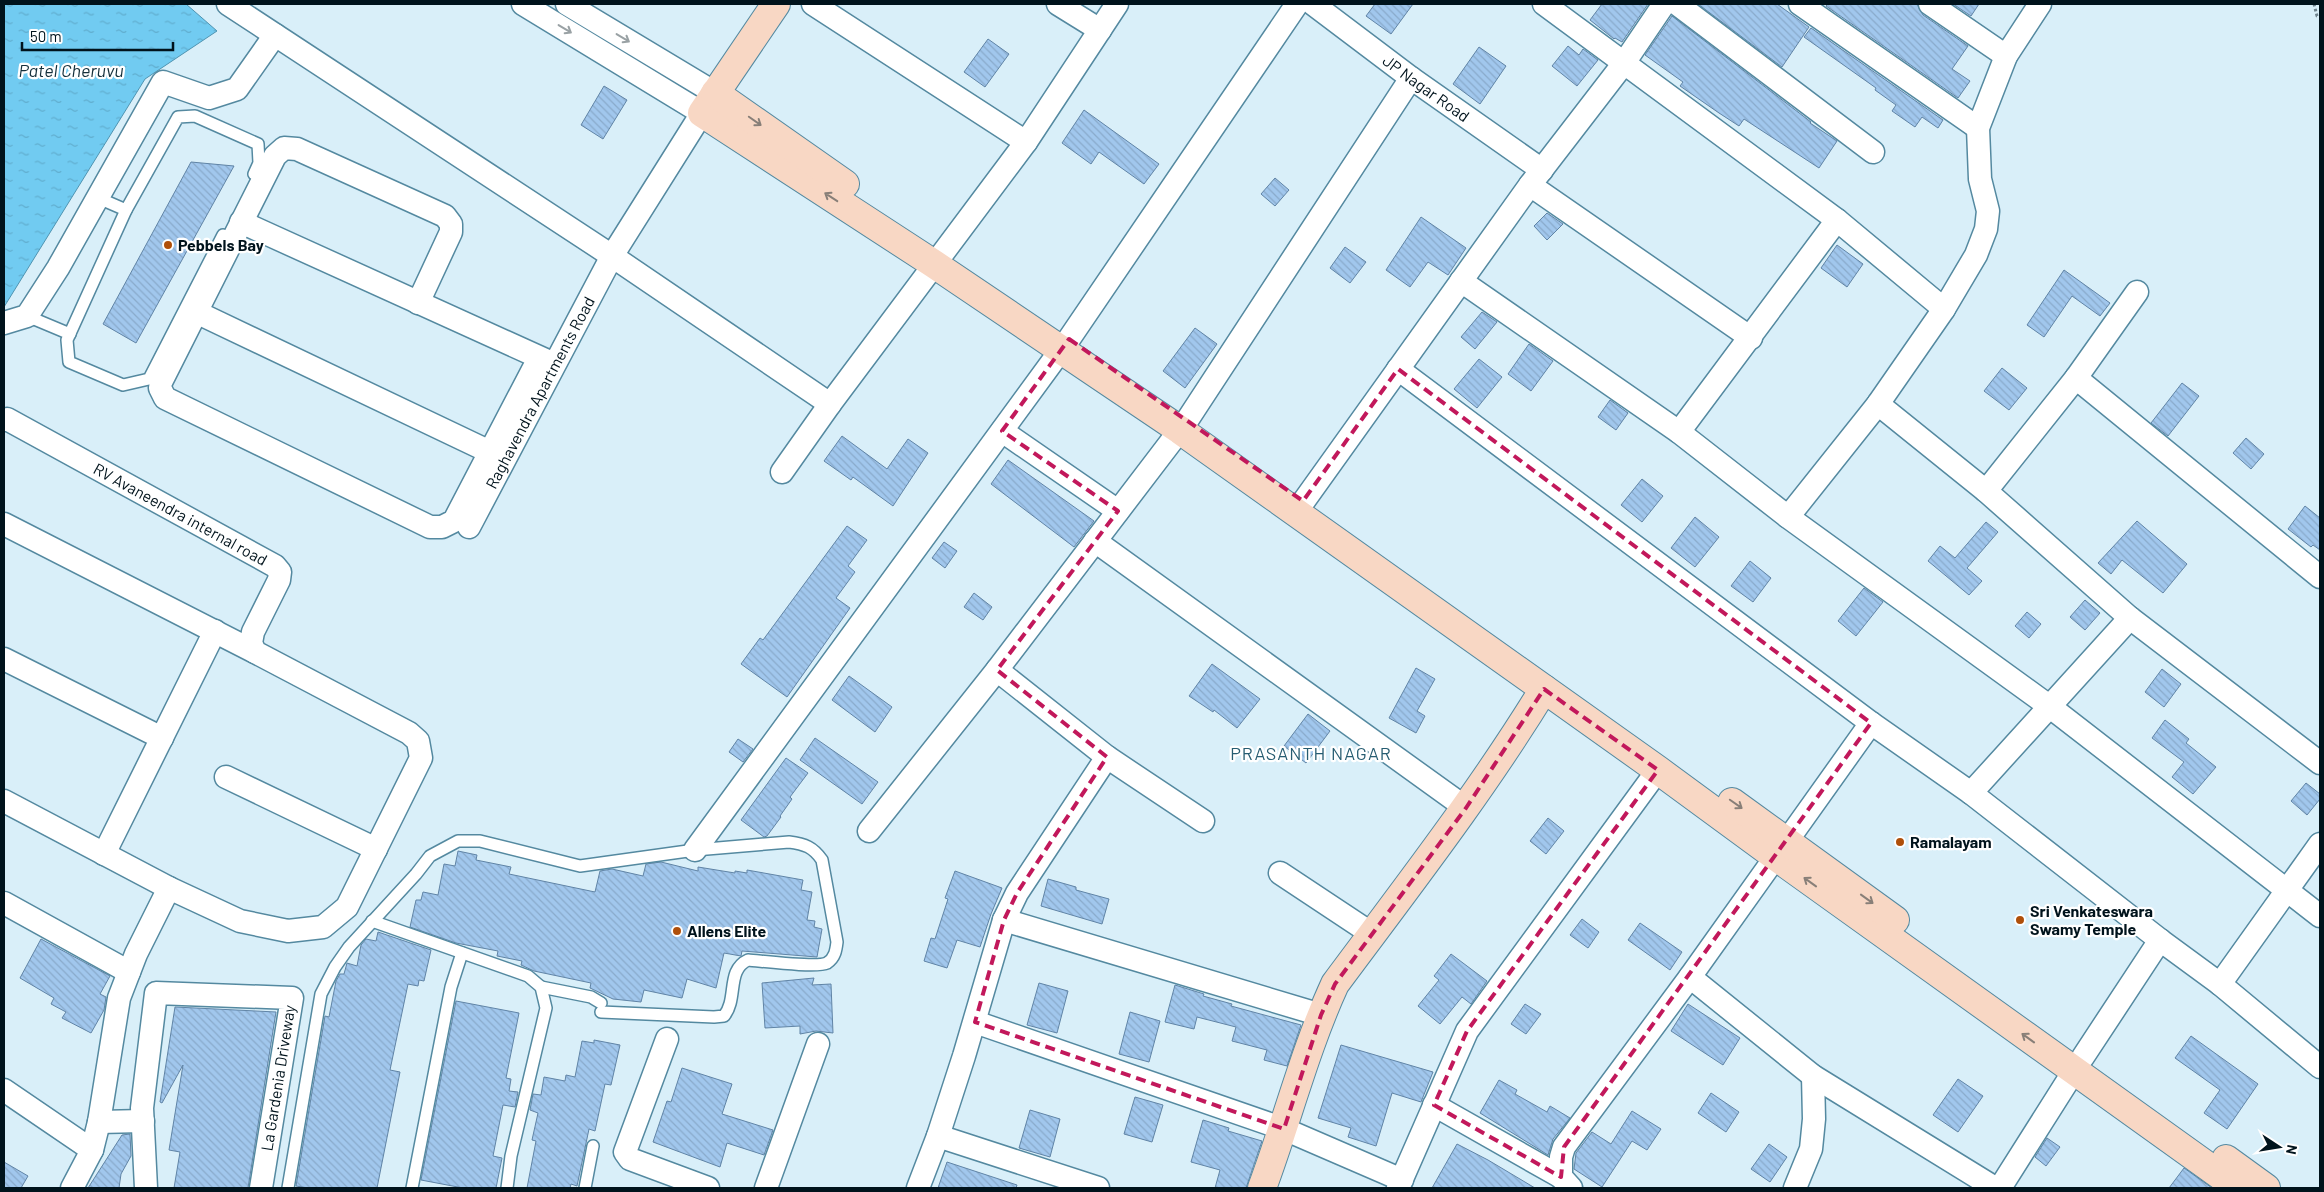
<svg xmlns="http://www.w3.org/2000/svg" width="2324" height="1192" viewBox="0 0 2324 1192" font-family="Barlow,sans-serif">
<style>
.water{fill:url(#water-ripples);stroke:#4f94b1}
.building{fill:url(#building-back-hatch);stroke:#6084a6}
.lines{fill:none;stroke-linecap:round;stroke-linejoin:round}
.lane-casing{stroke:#5489a0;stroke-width:14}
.street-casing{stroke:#5489a0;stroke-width:25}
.secondary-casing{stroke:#5489a0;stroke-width:30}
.path{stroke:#6e828c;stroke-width:3;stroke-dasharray:2.5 2.5;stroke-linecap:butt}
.lane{stroke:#fff;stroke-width:11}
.street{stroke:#fff;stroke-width:22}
.secondary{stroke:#f8d7c4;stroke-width:28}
.oneway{stroke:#99a1a4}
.oneway2{stroke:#887f78}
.marked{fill:none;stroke:#c2185b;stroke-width:4;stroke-dasharray:10 6;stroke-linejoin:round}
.poi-dot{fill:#af4f0a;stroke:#fff;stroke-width:2}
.labels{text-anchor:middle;stroke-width:4.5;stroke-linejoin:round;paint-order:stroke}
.street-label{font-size:16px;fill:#00131c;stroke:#fff}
.poi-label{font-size:16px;font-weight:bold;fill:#00131c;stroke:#fff;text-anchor:start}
.water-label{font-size:18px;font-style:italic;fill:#15303c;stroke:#fff}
.neighbourhood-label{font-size:18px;letter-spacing:1px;fill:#265c71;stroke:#fff}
</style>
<defs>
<pattern id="water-ripples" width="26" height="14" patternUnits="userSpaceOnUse" patternTransform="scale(1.25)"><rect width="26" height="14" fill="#71cbf1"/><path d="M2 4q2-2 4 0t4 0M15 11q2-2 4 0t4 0" fill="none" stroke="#60adce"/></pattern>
<pattern id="building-back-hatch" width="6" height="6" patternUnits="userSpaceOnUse" patternTransform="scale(1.25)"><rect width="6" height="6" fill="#a1c7ed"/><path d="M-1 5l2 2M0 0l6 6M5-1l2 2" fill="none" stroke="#89aacb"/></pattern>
</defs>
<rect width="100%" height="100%" fill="#d9eff9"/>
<!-- water -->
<path class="water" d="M4 4H186L217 31 145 79 4 307Z"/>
<!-- building -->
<g class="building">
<path d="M1375 4H1413L1391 34 1366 16Z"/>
<path d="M1602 4H1648L1622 42 1615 38 1614 39 1590 20Z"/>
<path d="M1698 4H1777L1809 27 1782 67Z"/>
<path d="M1828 4H1917L1923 15 1968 46 1952 69 1970 81 1958 98 1826 6Z"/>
<path d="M1953 4H1979L1971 16Z"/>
<path d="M1672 16 1811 122 1810 123 1837 141 1819 168 1744 119 1739 126 1719 113 1680 86 1683 82 1645 55Z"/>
<path d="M1811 28 1943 120 1938 128 1922 117 1915 127 1892 111 1896 105 1875 90 1876 88 1804 37Z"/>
<path d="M988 39 1009 54 985 87 964 72Z"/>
<path d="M1568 46 1579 55 1583 49 1598 60 1577 86 1552 66Z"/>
<path d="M1479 47 1506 66 1480 104 1453 84Z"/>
<path d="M604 86 627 100 603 139 581 125Z"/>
<path d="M1084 110 1159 164 1144 184 1099 152 1091 164 1062 143Z"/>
<path d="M191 162 234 166 136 343 103 324Z"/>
<path d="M1275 178 1289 190 1275 206 1261 194Z"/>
<path d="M1547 213 1563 224 1547 240 1534 226Z"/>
<path d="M1421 217 1466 248 1448 275 1428 262 1410 287 1386 270Z"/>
<path d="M1837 245 1863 264 1847 287 1821 268Z"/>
<path d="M1345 247 1366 262 1350 283 1330 268Z"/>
<path d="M2064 270 2110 303 2100 316 2072 296 2044 337 2027 325Z"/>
<path d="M1482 312 1497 322 1475 349 1461 337Z"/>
<path d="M1195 328 1217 344 1185 388 1163 371Z"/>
<path d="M1529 344 1553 361 1531 391 1508 374Z"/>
<path d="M1479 359 1502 377 1477 408 1454 389Z"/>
<path d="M2002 368 2027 388 2009 410 1984 391Z"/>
<path d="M2182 383 2199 396 2168 436 2151 423Z"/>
<path d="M1610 400 1628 413 1616 430 1598 417Z"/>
<path d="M842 436 887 469 908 439 928 453 893 506 853 477 851 480 824 461Z"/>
<path d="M2246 438 2264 454 2251 469 2233 453Z"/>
<path d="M1008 460 1094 521 1074 547 991 484Z"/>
<path d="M1642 479 1663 496 1642 522 1621 505Z"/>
<path d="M2305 506 2320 518V550L2313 545 2311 547 2288 529Z"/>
<path d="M1695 517 1719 537 1695 567 1671 548Z"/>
<path d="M2137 521 2187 564 2163 593 2122 560 2111 574 2098 563Z"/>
<path d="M1986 522 1998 532 1967 568 1982 581 1969 595 1928 561 1940 546 1955 558Z"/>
<path d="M847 526 867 540 848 566 855 572 836 598 850 608 787 697 741 664 760 638 763 640Z"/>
<path d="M944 542 957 551 945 568 932 558Z"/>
<path d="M1750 561 1771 578 1753 602 1731 586Z"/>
<path d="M1864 588 1883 602 1856 636 1838 621Z"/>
<path d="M974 593 992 607 983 620 964 607Z"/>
<path d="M2085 600 2100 613 2085 630 2070 617Z"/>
<path d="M2027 612 2041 624 2029 638 2015 626Z"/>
<path d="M1212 664 1260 699 1237 728 1214 710 1213 712 1189 696Z"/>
<path d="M1416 668 1435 679 1417 711 1425 716 1416 733 1389 718Z"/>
<path d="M2162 669 2181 684 2164 707 2145 692Z"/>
<path d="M849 676 892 707 875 732 832 700Z"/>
<path d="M1308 714 1330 731 1306 763 1284 746Z"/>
<path d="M2165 720 2189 739 2186 743 2216 767 2193 794 2172 777 2184 762 2152 738Z"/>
<path d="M815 738 878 782 862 804 800 760Z"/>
<path d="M738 739 753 749 743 762 729 752Z"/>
<path d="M786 758 808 773 790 797 792 799 780 816 781 817 767 836 764 837 741 820Z"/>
<path d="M2306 783 2320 794V799L2307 815 2291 801Z"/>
<path d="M1548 818 1564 831 1546 854 1530 841Z"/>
<path d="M458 851 477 855 476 860 511 867 509 874 595 892 600 871 612 869 643 876 646 864 661 862 698 871V867L735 873V871L747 873V870L803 880 801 890 812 892 807 920 815 921 814 927 822 929 817 957 742 951 741 956 724 953 716 988 687 979 682 998 644 990 641 1002 613 999 590 988 591 983 534 971 521 965 522 961 497 956 498 951 456 943 410 927 416 900H421L423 892 438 895 444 864 455 866Z"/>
<path d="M955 871 1002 888 991 914 980 947 957 940 947 968 924 961 931 938 935 939 948 899 945 898Z"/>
<path d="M1048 879 1076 887V890L1109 899 1102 924 1041 906Z"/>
<path d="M1582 919 1599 932 1588 948 1570 935Z"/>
<path d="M1640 923 1682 952 1670 970 1628 940Z"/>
<path d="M378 932 431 950 424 981 419 980 418 986 408 984 390 1070 400 1072 377 1188H308L296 1186 325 1016 329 1017 336 981 340 974H344L347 963 357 966 361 945 366 939 376 941Z"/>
<path d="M41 939 110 976 100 994 106 997 104 1010 91 1033 62 1018 66 1012 51 1004 54 998 20 978Z"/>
<path d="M1451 954 1487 981 1471 1004 1462 997 1440 1024 1418 1006 1439 980 1434 976Z"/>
<path d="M814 978 812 985 831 984 833 1033 816 1031 800 1034V1026L765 1028 762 983Z"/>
<path d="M1039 983 1068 991 1057 1033 1027 1025Z"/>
<path d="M1175 985 1204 994 1203 996 1232 1004 1231 1006 1301 1025 1287 1066 1264 1060 1267 1050 1232 1041 1236 1027 1197 1017 1194 1029 1165 1022Z"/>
<path d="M456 1001 519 1013 506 1078 511 1079 509 1091 518 1092 515 1107 503 1105 493 1156 502 1158 496 1188H463L421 1180Z"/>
<path d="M1525 1004 1541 1014 1526 1034 1511 1024Z"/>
<path d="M1688 1004 1740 1038 1723 1065 1671 1031Z"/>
<path d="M175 1007 276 1012 248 1188H174L180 1152 169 1150 183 1065 162 1103 160 1102Z"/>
<path d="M1130 1012 1160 1021 1149 1062 1119 1054Z"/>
<path d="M2191 1036 2258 1084 2227 1129 2204 1113 2220 1090 2175 1058Z"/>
<path d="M594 1040 620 1045 611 1085 605 1084 595 1131 589 1129 577 1186 571 1184 570 1188H527L536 1141 532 1140 538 1113 530 1110 533 1094 541 1095 544 1077 565 1081 566 1075 575 1077 582 1041 594 1043Z"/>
<path d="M1341 1045 1433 1072 1421 1102 1392 1093 1376 1146 1348 1137 1351 1128 1318 1118Z"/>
<path d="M682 1068 732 1084 722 1114 773 1130 764 1155 727 1143 720 1167 653 1142 667 1101 671 1102Z"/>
<path d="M1958 1079 1983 1096 1958 1132 1933 1115Z"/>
<path d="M1499 1080 1517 1090 1515 1094 1547 1112 1550 1106 1570 1118 1553 1139 1548 1155 1480 1113Z"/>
<path d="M1711 1093 1739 1112 1726 1132 1698 1113Z"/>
<path d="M1135 1097 1163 1105 1152 1142 1124 1134Z"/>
<path d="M1030 1110 1060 1119 1050 1157 1019 1148Z"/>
<path d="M1632 1111 1661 1129 1647 1150 1632 1141 1602 1187 1574 1169 1576 1153 1592 1132 1611 1144Z"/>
<path d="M1203 1120 1229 1128 1228 1131 1262 1141 1246 1188H1215L1220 1170 1191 1162Z"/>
<path d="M130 1134 131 1156 121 1174 119 1188H88L122 1135Z"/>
<path d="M2047 1138 2060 1147 2046 1166 2035 1157Z"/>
<path d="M1457 1144 1488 1160 1535 1188H1432Z"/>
<path d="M1769 1144 1787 1157 1770 1182 1751 1169Z"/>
<path d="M4 1162 28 1176 21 1188H4Z"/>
<path d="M947 1162 1017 1185 1016 1188H938Z"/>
<path d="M2184 1168 2212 1188H2169Z"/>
</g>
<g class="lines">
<defs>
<g id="lane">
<path d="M96 197 126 210 178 117 195 116 258 144 259 163 254 174"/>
<path d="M126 210 67 340 69 362 123 385 149 379 223 235"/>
<path d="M27 316 70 334"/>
<path d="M372 921 528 976 541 987 546 1008 511 1156 507 1188"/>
<path d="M541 987 591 997 601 1003"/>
<path d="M288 1188 321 994 335 967 349 947 416 874 430 856 458 841H480L580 866 695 850 789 842C805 844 813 847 822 860L837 942C836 950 835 958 827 963 817 968 762 961 748 960 726 970 738 999 724 1016L714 1017 601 1012"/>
<path d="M412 1188 451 987 462 953"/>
<path d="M585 1188 593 1146"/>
</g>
<g id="street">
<path d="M228 4 612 256 830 404"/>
<path d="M567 4 715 93"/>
<path d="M813 4 1026 142"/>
<path d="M1058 4 1100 30"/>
<path id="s1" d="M1313 4 1411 78 1542 170"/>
<path d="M1544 4 1837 220 1944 309"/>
<path d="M1677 4 1873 152"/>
<path d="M1800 4 1978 128"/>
<path d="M1930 4 2006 56"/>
<path d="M1530 185 1751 338"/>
<path d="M241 222 552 363"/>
<path d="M1461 281 1679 432 1788 517 2049 706 2320 916"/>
<path d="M418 303 451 232V224L445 216 297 149 284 148 275 156 161 382 160 388 165 398 430 527H442L454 521 539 358"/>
<path d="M196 312 490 452"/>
<path d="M4 323 27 316 58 268 163 82 209 98 237 89 275 35"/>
<path d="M1398 369 1871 723 1971 793 2160 940 2220 984 2320 1067"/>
<path d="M2076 378 2320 577"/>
<path d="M1878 404 1986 491 2130 618 2320 763"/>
<path d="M1188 419 1411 78"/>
<path id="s2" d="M4 420 7 419 275 566 280 572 279 580 253 632 251 643 255 652 409 733 418 741 421 758 347 907 323 927 288 931 240 921 169 888 4 801"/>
<path d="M1002 431 1118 511"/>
<path d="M1679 432 1837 220"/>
<path d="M782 472 830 404 1026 142 1117 4"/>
<path d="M1986 491 2076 378 2137 292"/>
<path d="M1296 512 1530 185 1624 63 1664 4"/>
<path d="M1788 517 1878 404 1944 309 1976 255 1986 229 1988 211 1980 179 1978 128 2006 56 2040 4"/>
<path d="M4 524 255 652"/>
<path id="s3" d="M469 527 612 256 702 113 523 4"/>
<path d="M1095 541 1466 808"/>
<path d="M4 659 162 738"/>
<path d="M997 670 1107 757 1203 821"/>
<path d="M226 777 376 849"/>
<path d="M1971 793 2130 618"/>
<path d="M869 831 997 670 1180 430"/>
<path d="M695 850 1069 339 1297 4"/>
<path d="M104 854 215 631"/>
<path d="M1280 873 1372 934"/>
<path d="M4 903 129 972"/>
<path d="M1004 920 1321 1015"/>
<path d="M1690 977 1813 1076 1995 1188"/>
<path d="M2220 984 2320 844"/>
<path d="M975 1022 1284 1129 1402 1180"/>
<path d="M667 1039 625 1152 630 1159 708 1188"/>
<path d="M2083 1057 2160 940"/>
<path d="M4 1090 92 1150"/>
<path d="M1434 1105 1561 1177"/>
<path d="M99 1122 143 1121"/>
<path d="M938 1136 1098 1188"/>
<path d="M72 1188 92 1150 99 1122 119 998 136 954 169 888"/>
<path d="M146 1188 142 1108 156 993 292 998 261 1188"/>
<path d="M766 1188 818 1044"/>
<path d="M918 1188 938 1136 964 1056 1004 920 1017 893 1107 757"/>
<path d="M1398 1188 1467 1031 1658 770"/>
<path d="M1571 1188 1561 1177V1157L1564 1147 1690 977 1871 723"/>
<path d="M1795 1188 1811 1149 1814 1119 1813 1076"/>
<path d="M2000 1188 2074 1071"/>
</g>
<g id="secondary">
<path d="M776 4 702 113 934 264 1180 430 1658 770 1775 856 2238 1188"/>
<path d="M715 93 845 184"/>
<path d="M1732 802 1895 920"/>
<path d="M2226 1159 2266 1188"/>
<path d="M1262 1188C1287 1121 1305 1049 1335 984 1407 887 1481 792 1544 689"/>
</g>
</defs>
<!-- lane casing -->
<use href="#lane" class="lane-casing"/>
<!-- street casing -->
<use href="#street" class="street-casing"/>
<!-- secondary casing -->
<use href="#secondary" class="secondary-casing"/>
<!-- path -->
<path class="path" d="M2314 4 2317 16 2320 17"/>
<!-- lane -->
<use href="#lane" class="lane"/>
<!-- street -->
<use href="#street" class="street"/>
<!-- secondary -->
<use href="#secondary" class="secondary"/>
</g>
<!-- one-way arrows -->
<defs><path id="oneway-shaft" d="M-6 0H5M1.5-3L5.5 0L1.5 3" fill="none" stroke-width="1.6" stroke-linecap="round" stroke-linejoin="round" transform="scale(1.25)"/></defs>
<g class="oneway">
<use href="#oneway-shaft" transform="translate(565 29) rotate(31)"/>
<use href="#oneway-shaft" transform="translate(623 38) rotate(31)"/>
</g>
<g class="oneway2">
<use href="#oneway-shaft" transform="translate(755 121) rotate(35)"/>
<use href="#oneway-shaft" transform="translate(831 197) rotate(-147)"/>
<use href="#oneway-shaft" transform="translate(1736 804) rotate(35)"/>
<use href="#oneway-shaft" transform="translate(1810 882) rotate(-144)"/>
<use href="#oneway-shaft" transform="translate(1867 899) rotate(36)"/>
<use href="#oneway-shaft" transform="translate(2028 1038) rotate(-144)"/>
</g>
<!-- marked area -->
<path class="marked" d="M1069 339 1303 501 1398 369 1871 723 1564 1147 1561 1177 1434 1105 1467 1031 1658 770 1544 689 1466 808 1335 984 1321 1015 1284 1129 975 1022 1004 920 1017 893 1107 757 997 670 1118 511 1002 431Z"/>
<!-- markers -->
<g class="poi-dot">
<circle cx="168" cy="245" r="5"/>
<circle cx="1900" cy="842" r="5"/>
<circle cx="2020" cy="920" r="5"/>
<circle cx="677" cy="931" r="5"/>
</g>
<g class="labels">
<!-- street labels -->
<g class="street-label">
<text dy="6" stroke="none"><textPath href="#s1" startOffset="141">JP Nagar Road</textPath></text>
<text dy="6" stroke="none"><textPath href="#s3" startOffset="152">Raghavendra Apartments Road</textPath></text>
<text dy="6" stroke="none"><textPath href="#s2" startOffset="201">RV Avaneendra internal road</textPath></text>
<text transform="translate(278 1078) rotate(-81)" y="6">La Gardenia Driveway</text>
</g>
<!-- poi labels -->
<g class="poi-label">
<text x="178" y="251">Pebbels Bay</text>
<text x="1910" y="848">Ramalayam</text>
<text x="2030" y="917">Sri Venkateswara<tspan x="2030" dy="18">Swamy Temple</tspan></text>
<text x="687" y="937">Allens Elite</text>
</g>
<!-- water labels -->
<g class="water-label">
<text x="71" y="77">Patel Cheruvu</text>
</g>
<!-- neighbourhood labels -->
<g class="neighbourhood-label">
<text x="1311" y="760">PRASANTH NAGAR</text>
</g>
</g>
<!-- border -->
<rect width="2324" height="1192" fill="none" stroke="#00131c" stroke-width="10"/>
<!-- north arrow -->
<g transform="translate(2279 1147) rotate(102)" stroke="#ffffff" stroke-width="4" paint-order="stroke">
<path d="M0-4L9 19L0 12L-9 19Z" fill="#00131c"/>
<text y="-8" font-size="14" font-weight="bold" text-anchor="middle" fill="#00131c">N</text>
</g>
<!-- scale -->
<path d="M22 42v8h151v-8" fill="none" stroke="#00131c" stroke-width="2.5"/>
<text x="30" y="42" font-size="15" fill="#00131c" stroke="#ffffff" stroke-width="4" paint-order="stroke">50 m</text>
</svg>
